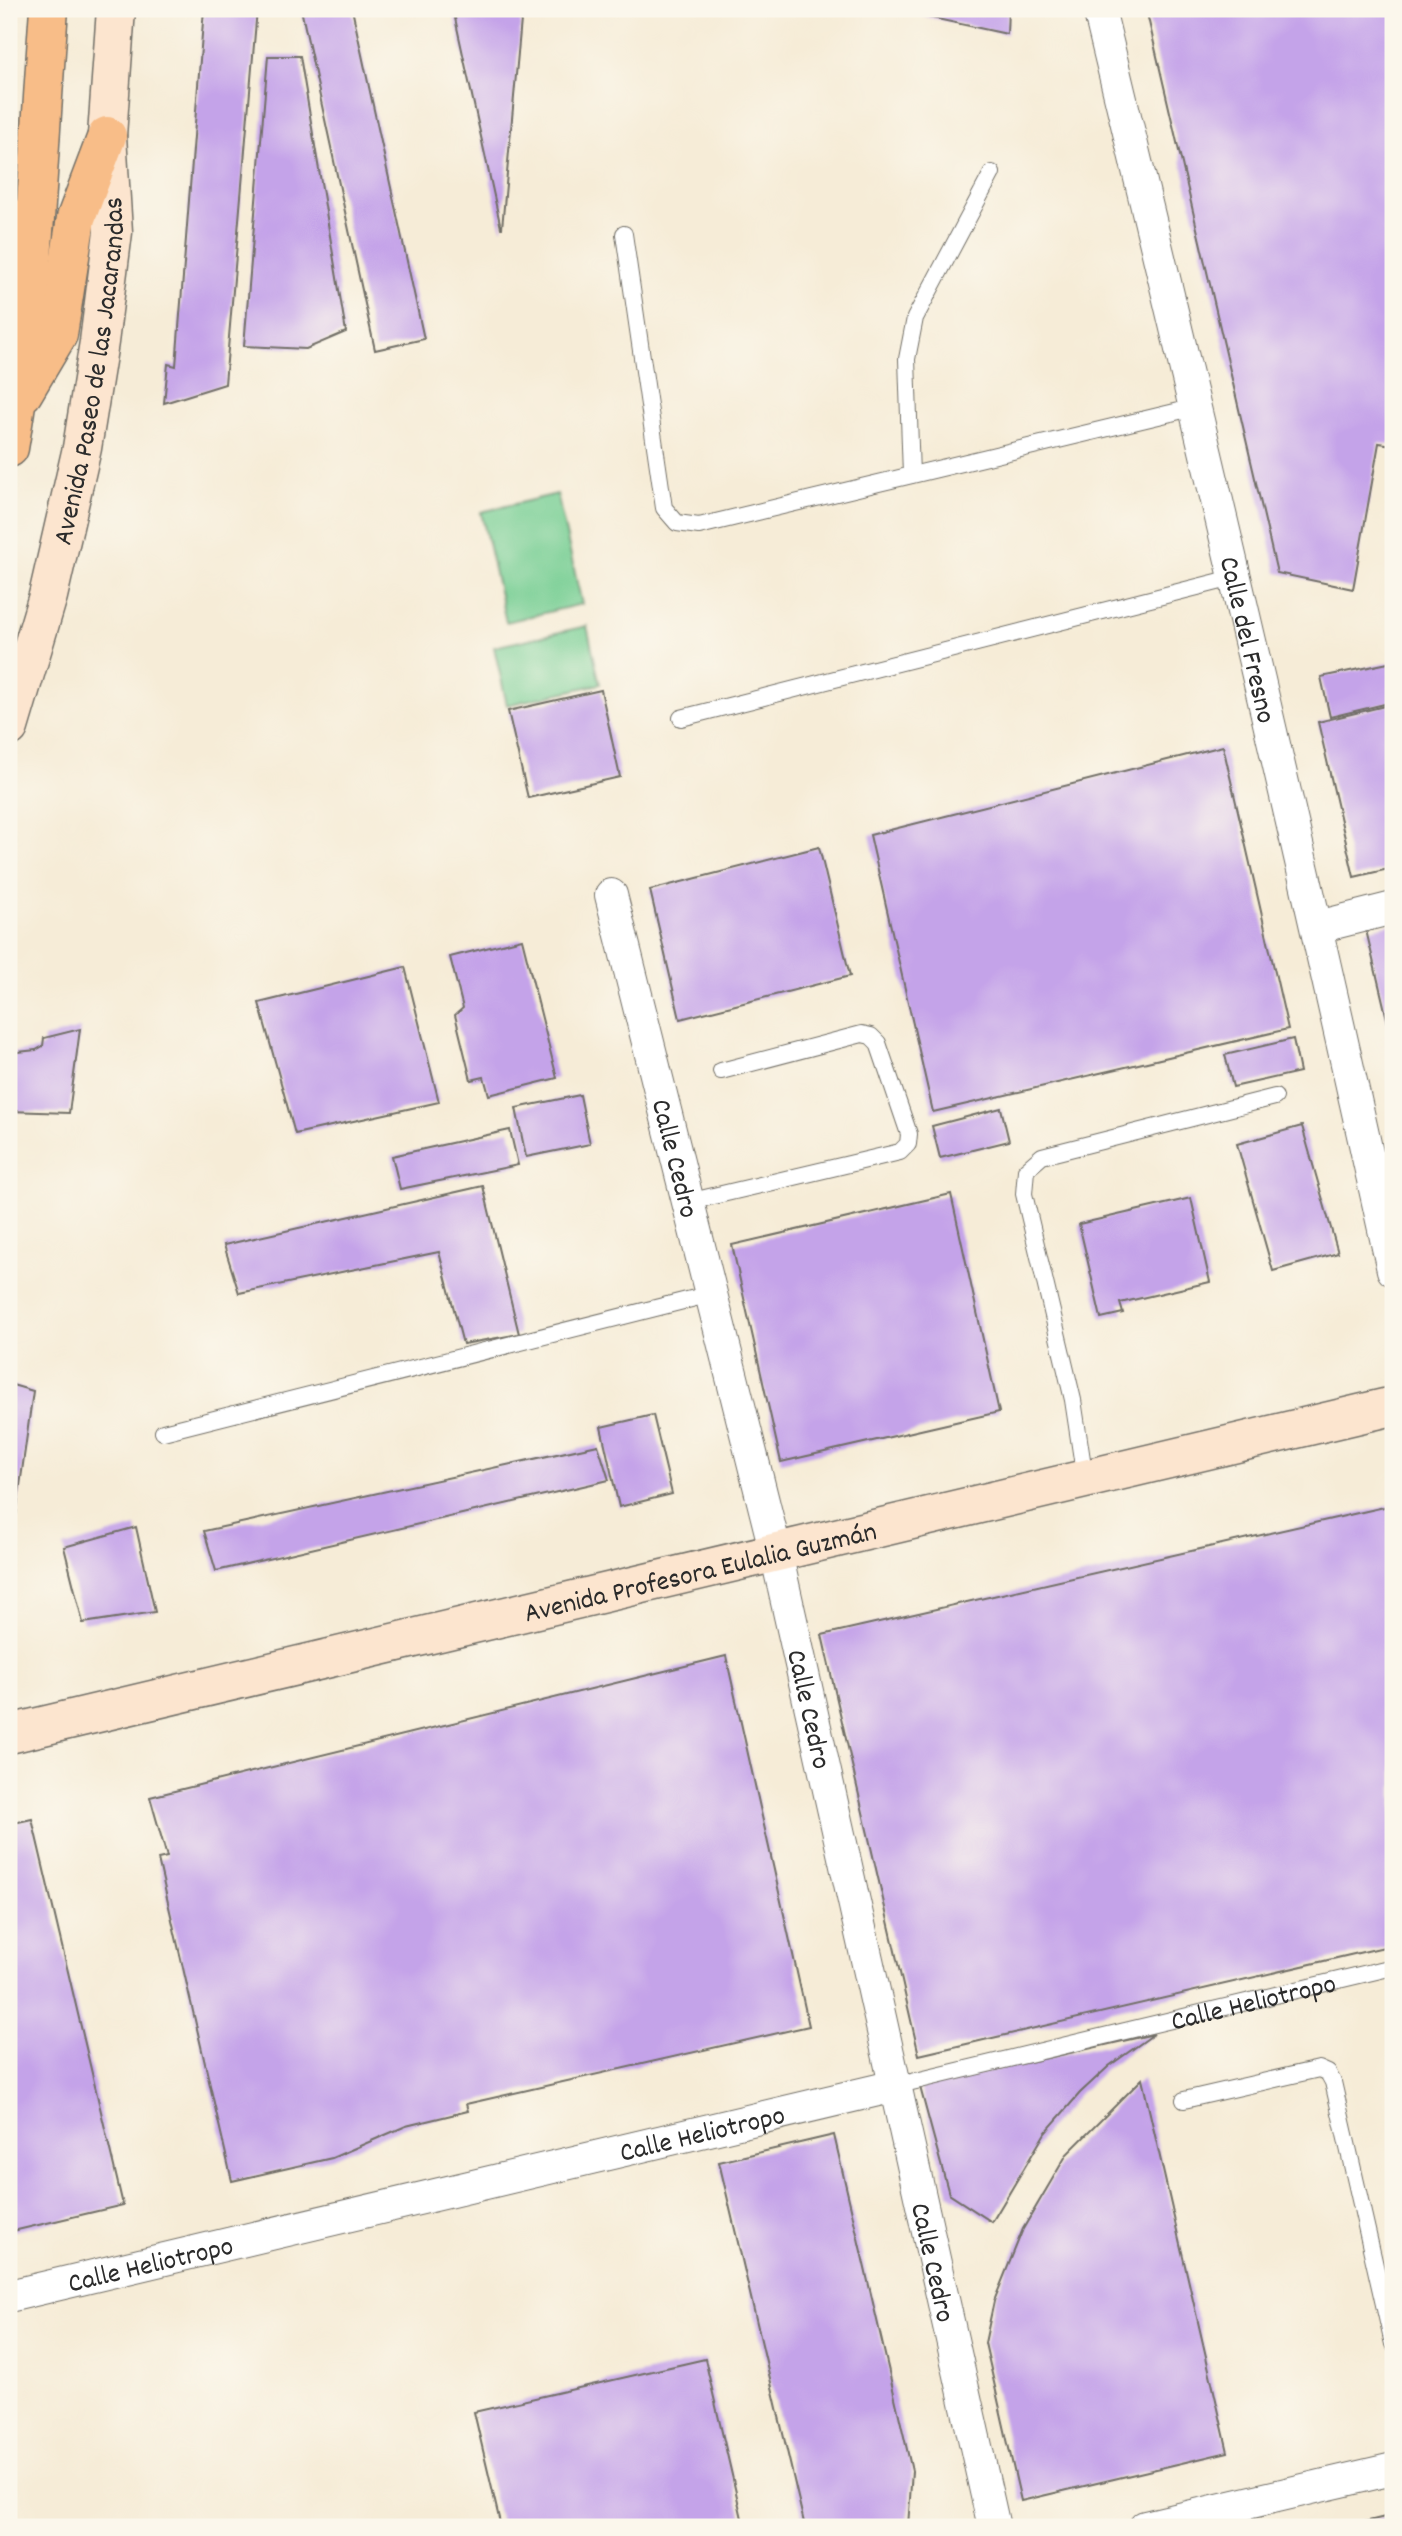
<svg xmlns="http://www.w3.org/2000/svg" width="1402" height="2536" viewBox="0 0 1402 2536" font-family="Dekko,sans-serif">
<style>
.green{fill:#76ce93;stroke:#507c5f;stroke-width:2}
.building{fill:#c4a3e9}
.lines{fill:none;stroke-linecap:round;stroke-linejoin:round}
.service-casing{stroke:#726f67;stroke-width:18}
.minor-casing{stroke:#726f67;stroke-width:34}
.secondary-casing{stroke:#726f67;stroke-width:41}
.motorway-casing{stroke:#726f67;stroke-width:41}
.service{stroke:#fff;stroke-width:16}
.minor{stroke:#fff;stroke-width:32}
.secondary{stroke:#fce5cf;stroke-width:38}
.motorway{stroke:#f8bd88;stroke-width:38}
.labels{text-anchor:middle;stroke-width:5;stroke-linejoin:round;paint-order:stroke}
.street-label{font-size:28px;fill:#2b2b2b;stroke:#fbf7ec}
</style>
<rect width="100%" height="100%" fill="#fbf7ec"/>
<filter id="ink" filterUnits="userSpaceOnUse"><feTurbulence type="fractalNoise" baseFrequency=".0143" numOctaves="2"/><feDisplacementMap in="SourceGraphic" scale="14" xChannelSelector="R" yChannelSelector="G"/><feConvolveMatrix kernelMatrix="1 2 1 2 8 2 1 2 1" color-interpolation-filters="sRGB"/></filter>
<filter id="wash" filterUnits="userSpaceOnUse"><feTurbulence type="fractalNoise" baseFrequency=".00686" numOctaves="4" result="noise"/><feDisplacementMap in="SourceGraphic" scale="28" xChannelSelector="R" yChannelSelector="G"/><feGaussianBlur stdDeviation="1.57" result="paint"/><feColorMatrix in="noise" values="0 0 0 0 0 0 0 0 0 0 0 0 0 0 0 0 0 1.4 0 .05"/><feComposite in="paint" operator="in"/></filter>
<g filter="url(#wash)">
<rect width="100%" height="100%" fill="#f6ecd7"/>
<!-- green -->
<g class="green">
<path d="M557 494 582 604 506 622 481 512Z"/>
<path d="M587 626 600 684 507 705 494 647Z"/>
</g>
<g id="blocks">
<!-- building -->
<g class="building">
<path d="M204 9H257L225 384 164 403 168 364 176 366Z"/>
<path d="M301 9H352L424 339 375 350Z"/>
<path d="M453 9H522L502 228H501Z"/>
<path d="M895 9H1008L1007 34 895 10Z"/>
<path d="M1146 9H1393V445L1379 443 1353 589 1277 573Z"/>
<path d="M268 56H300L346 332 306 349 244 346Z"/>
<path d="M1393 662V702L1330 717 1321 677Z"/>
<path d="M601 690 620 777 528 798 508 711Z"/>
<path d="M1393 704V868L1354 877 1318 722Z"/>
<path d="M1223 746 1288 1029 933 1112 870 835Z"/>
<path d="M819 847 850 976 680 1019 650 890Z"/>
<path d="M1393 924V1040H1392L1366 930Z"/>
<path d="M522 939 557 1078 489 1095 484 1077 471 1080 455 1015 463 1008 450 957Z"/>
<path d="M405 967 439 1102 295 1134 259 1003Z"/>
<path d="M80 1029 69 1113 9 1111V1053L36 1050 43 1046 44 1038Z"/>
<path d="M1293 1039 1300 1072 1233 1087 1225 1055Z"/>
<path d="M580 1095 590 1144 526 1157 516 1108Z"/>
<path d="M1001 1108 1009 1141 940 1158 932 1126Z"/>
<path d="M1302 1126 1338 1253 1273 1271 1237 1144Z"/>
<path d="M510 1130 518 1165 400 1189 392 1156Z"/>
<path d="M483 1186 519 1334 463 1344 439 1252 239 1293 224 1245Z"/>
<path d="M951 1194 999 1412 781 1462 732 1245Z"/>
<path d="M1191 1198 1210 1282 1120 1303 1123 1313 1101 1318 1079 1224Z"/>
<path d="M9 1384 33 1391 10 1559H9Z"/>
<path d="M653 1415 672 1494 619 1507 601 1427Z"/>
<path d="M598 1445 609 1480 216 1571 204 1531Z"/>
<path d="M1393 1505V1945L919 2055 822 1635Z"/>
<path d="M136 1527 155 1612 83 1623 64 1547Z"/>
<path d="M726 1656 809 2026 466 2104 468 2111 406 2126 332 2158 232 2181 158 1859 167 1857 150 1797Z"/>
<path d="M32 1819 123 2205 9 2232V1824Z"/>
<path d="M1154 2034 1109 2066 1080 2093 1045 2133 992 2222 949 2194 920 2087Z"/>
<path d="M1142 2079 1228 2452 1021 2501 985 2343 994 2301 1023 2229 1067 2154Z"/>
<path d="M834 2135 912 2471 908 2526 903 2527H805L719 2162Z"/>
<path d="M705 2359 744 2527H501L474 2412Z"/>
<path d="M1393 2515V2527H1348V2526Z"/>
</g>
</g>
</g>
<g filter="url(#ink)">
<use href="#blocks" fill-opacity="0" stroke="#726f67" stroke-width="2"/>
<g class="lines">
<defs>
<g id="service">
<path d="M624 234 664 508 677 523 699 526 1196 407"/>
<path d="M911 475 907 359 915 318 992 173"/>
<path d="M681 718 1237 577"/>
<path d="M688 1202 900 1152 908 1144 909 1134 878 1043 871 1036 862 1034 721 1071"/>
<path d="M163 1432 711 1294"/>
<path d="M1085 1479 1073 1400 1024 1194 1026 1170 1042 1156 1275 1097"/>
<path id="s1" d="M895 2086 1393 1967"/>
<path d="M1184 2100 1319 2069 1328 2073 1333 2082 1393 2344"/>
</g>
<g id="minor">
<path id="s2" d="M1099 9C1201 428 1300 848 1393 1270"/>
<path id="s3" d="M611 895 776 1553 994 2527"/>
<path d="M1318 927 1393 908"/>
<path id="s4" d="M9 2296 895 2086"/>
<path d="M1145 2527 1393 2469"/>
</g>
<g id="secondary">
<path id="s5" d="M9 727 48 596 82 448 99 342 113 232 107 136 116 9"/>
<path id="s6" d="M9 1734 1393 1406"/>
</g>
<g id="motorway">
<path d="M23 393 58 334 76 218 107 136"/>
<path d="M9 448C34 304 38 155 49 9"/>
</g>
</defs>
<!-- service casing -->
<use href="#service" class="service-casing"/>
<!-- minor casing -->
<use href="#minor" class="minor-casing"/>
<!-- secondary casing -->
<use href="#secondary" class="secondary-casing"/>
<!-- motorway casing -->
<use href="#motorway" class="motorway-casing"/>
<!-- service -->
<use href="#service" class="service"/>
<!-- minor -->
<use href="#minor" class="minor"/>
<!-- secondary -->
<use href="#secondary" class="secondary"/>
<!-- motorway -->
<use href="#motorway" class="motorway"/>
</g>
</g>
<g class="labels">
<!-- street labels -->
<g class="street-label">
<text dy="10" stroke="none"><textPath href="#s5" startOffset="366">Avenida Paseo de las Jacarandas</textPath></text>
<text dy="10" stroke="none"><textPath href="#s2" startOffset="648">Calle del Fresno</textPath></text>
<text dy="10" stroke="none"><textPath href="#s3" startOffset="271">Calle Cedro</textPath></text>
<text dy="10" stroke="none"><textPath href="#s6" startOffset="710">Avenida Profesora Eulalia Guzmán</textPath></text>
<text dy="10" stroke="none"><textPath href="#s3" startOffset="838">Calle Cedro</textPath></text>
<text dy="10" stroke="none"><textPath href="#s1" startOffset="368">Calle Heliotropo</textPath></text>
<text dy="10" stroke="none"><textPath href="#s4" startOffset="712">Calle Heliotropo</textPath></text>
<text dy="10" stroke="none"><textPath href="#s4" startOffset="145">Calle Heliotropo</textPath></text>
<text dy="10" stroke="none"><textPath href="#s3" startOffset="1405">Calle Cedro</textPath></text>
</g>
</g>
<!-- margin -->
<rect width="1402" height="2536" fill="none" stroke="#fbf7ec" stroke-width="35"/>
</svg>
